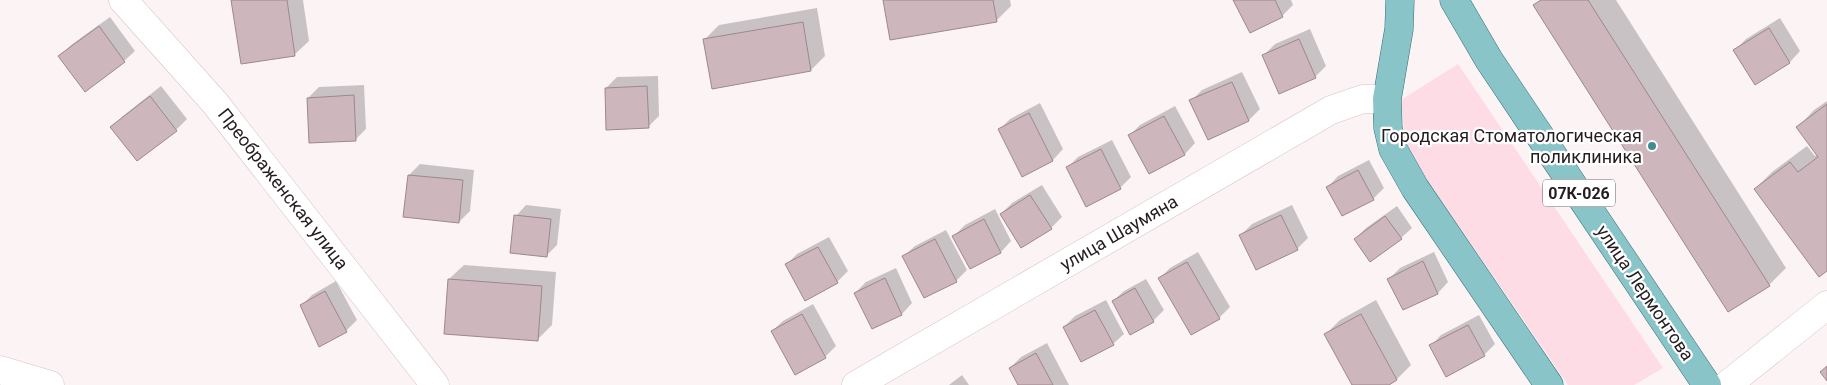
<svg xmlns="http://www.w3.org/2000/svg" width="1827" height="385" viewBox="0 0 1827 385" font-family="Roboto,sans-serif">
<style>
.green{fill:#fddce5}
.shadow{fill:#0003}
.building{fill:#cdb7bd;stroke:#9c878d}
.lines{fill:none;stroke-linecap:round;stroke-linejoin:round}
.minor-casing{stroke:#d8c1c7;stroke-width:29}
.primary-casing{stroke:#327175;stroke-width:29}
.minor{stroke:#fff;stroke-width:28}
.primary{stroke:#89c5c8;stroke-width:28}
.poi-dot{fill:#448c90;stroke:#fff;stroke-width:2}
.labels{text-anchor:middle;stroke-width:4.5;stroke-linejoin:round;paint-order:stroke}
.shield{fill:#fff;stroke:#666062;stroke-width:1}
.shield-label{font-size:16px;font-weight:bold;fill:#241c1e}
.poi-label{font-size:18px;fill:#241c1e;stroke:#fff;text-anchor:end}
.street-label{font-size:18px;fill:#241c1e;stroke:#fff}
</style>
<rect width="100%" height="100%" fill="#fcf3f5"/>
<!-- green -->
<path class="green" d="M1458 64 1663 368 1634 385H1568L1406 149 1401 100Z"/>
<!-- shadow -->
<g class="shadow">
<path d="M233 0H303L309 41 294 55Z"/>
<path d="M884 0H1010L1011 6 996 21Z"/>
<path d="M1235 0H1291L1293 5 1282 16Z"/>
<path d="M1540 0H1616L1786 268 1769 285 1535 5Z"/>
<path d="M817 8 825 56 811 70 704 40 719 25Z"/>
<path d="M110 17 135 51 124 61 60 56 71 45Z"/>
<path d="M1780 18 1800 51 1790 62 1755 83 1735 50 1746 39Z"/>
<path d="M1310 29 1326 66 1315 77 1264 55 1275 44Z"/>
<path d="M1242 72 1260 109 1249 120 1208 138 1191 101 1202 90Z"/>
<path d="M658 76 659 116 648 127 606 88 617 77Z"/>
<path d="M364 85 366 129 356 139 308 98 319 87Z"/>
<path d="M161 86 187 119 176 130 112 127 123 116Z"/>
<path d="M1827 101V269L1755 189 1772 172 1807 146 1815 156 1818 154 1798 127 1814 110Z"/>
<path d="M1040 103 1063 149 1053 160 1023 175 999 130 1010 119Z"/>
<path d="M1175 106 1195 143 1185 154 1150 173 1129 136 1140 125Z"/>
<path d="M1112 140 1131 177 1120 188 1067 168 1078 157Z"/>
<path d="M1369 160 1384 188 1373 199 1328 187 1338 176Z"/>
<path d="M420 164 474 170 470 211 459 222 409 175Z"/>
<path d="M1042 185 1062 217 1051 228 1001 214 1012 203Z"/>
<path d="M526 205 561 209 557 245 546 256 516 216Z"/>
<path d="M1292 205 1308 238 1297 249 1241 235 1252 224Z"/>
<path d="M1397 206 1412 228 1401 238 1355 239 1366 228Z"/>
<path d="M995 209 1011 241 1001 252 971 267 954 236 965 225Z"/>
<path d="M946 230 967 270 956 281 904 256 915 246Z"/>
<path d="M829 237 848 271 837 282 786 265 797 254Z"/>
<path d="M1198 252 1230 307 1219 318 1160 278 1170 268Z"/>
<path d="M1434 252 1448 282 1438 293 1404 309 1389 279 1400 268Z"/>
<path d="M464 265 556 272 552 325 537 340 449 279Z"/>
<path d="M896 268 912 303 902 314 873 328 855 293 866 282Z"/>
<path d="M1146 279 1164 310 1153 321 1113 301 1124 291Z"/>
<path d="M336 281 357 320 346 331 301 306 312 295Z"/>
<path d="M1106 300 1124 334 1113 344 1064 327 1075 316Z"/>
<path d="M1376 300 1411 365 1397 379 1386 385H1354L1326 334 1340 320Z"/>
<path d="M813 304 836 346 825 357 772 331 783 321Z"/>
<path d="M1479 315 1495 344 1484 355 1447 375 1431 346 1441 335Z"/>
<path d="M1047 343 1069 385H1019L1010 368 1021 357Z"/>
<path d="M962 375 969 385H949Z"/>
</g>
<!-- building -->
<g class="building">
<path d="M231 0H287L295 56 241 64Z"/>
<path d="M883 0H993L997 22 890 40Z"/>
<path d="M1233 0H1275L1283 17 1250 33Z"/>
<path d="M1541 0H1588L1770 286 1728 312 1533 5Z"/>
<path d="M803 22 811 71 712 89 703 39Z"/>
<path d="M99 26 125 62 85 92 58 56Z"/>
<path d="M1769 28 1790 63 1755 85 1733 50Z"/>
<path d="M1299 39 1316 78 1279 94 1262 55Z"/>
<path d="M1232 82 1249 121 1208 140 1189 100Z"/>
<path d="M647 86 649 128 606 130 605 88Z"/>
<path d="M354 95 356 141 309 143 307 98Z"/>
<path d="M150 96 177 131 137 161 110 127Z"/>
<path d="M1827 104V271L1819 277 1754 189 1790 162 1798 172 1818 157 1796 127Z"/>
<path d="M1029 113 1053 161 1022 177 998 129Z"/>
<path d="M1164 116 1185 155 1149 174 1128 135Z"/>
<path d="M1101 149 1121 189 1086 207 1066 167Z"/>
<path d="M1358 170 1374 200 1342 216 1326 187Z"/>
<path d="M408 175 463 180 459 223 403 217Z"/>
<path d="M1030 195 1052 229 1021 248 1000 214Z"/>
<path d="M514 215 551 219 547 257 510 253Z"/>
<path d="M1281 215 1298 250 1256 270 1239 235Z"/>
<path d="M1385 216 1402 239 1370 262 1354 239Z"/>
<path d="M984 219 1001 253 970 269 952 236Z"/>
<path d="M935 239 957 282 924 298 902 256Z"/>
<path d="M818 247 838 283 805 301 785 264Z"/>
<path d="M1423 261 1438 294 1403 310 1387 279Z"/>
<path d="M1187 262 1220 319 1191 335 1158 278Z"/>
<path d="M885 278 902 315 872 329 854 293Z"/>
<path d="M448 279 542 286 538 341 444 334Z"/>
<path d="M1135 288 1154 322 1130 335 1112 301Z"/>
<path d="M325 291 347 332 319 347 300 305Z"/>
<path d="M1095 310 1114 345 1081 362 1063 327Z"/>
<path d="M802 314 826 358 795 375 771 331Z"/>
<path d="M1361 314 1397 380 1389 385H1352L1324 334Z"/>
<path d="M1468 325 1485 356 1446 377 1429 345Z"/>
<path d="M1036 353 1053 385H1018L1009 368Z"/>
<path d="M1827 366V381L1820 372Z"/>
</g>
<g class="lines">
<defs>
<g id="minor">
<path d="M123 0 215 103 435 385"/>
<path d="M0 370 50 385"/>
<path d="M856 385 1331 110 1363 99H1387"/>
<path d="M1727 385 1827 305"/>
</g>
<g id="primary">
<path d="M1400 0 1399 29 1387 99 1388 128 1393 149 1415 188 1549 385"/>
<path d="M1454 0 1489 60 1707 385"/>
</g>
</defs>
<!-- minor casing -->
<use href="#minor" class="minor-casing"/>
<!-- primary casing -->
<use href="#primary" class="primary-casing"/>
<!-- minor -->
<use href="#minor" class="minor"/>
<!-- primary -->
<use href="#primary" class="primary"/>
</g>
<!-- markers -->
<circle class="poi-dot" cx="1652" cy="146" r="5"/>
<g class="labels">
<!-- shield labels -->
<rect class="shield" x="1543" y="179.5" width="72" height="27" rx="4"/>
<g class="shield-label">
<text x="1579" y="199">07К-026</text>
</g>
<!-- poi labels -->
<g class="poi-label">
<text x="1642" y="142">Городская Стоматологическая<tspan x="1642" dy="21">поликлиника</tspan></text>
</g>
<!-- street labels -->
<g class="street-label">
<text transform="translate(283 189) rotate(52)" y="6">Преображенская улица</text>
<text transform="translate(1119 233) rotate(-30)" y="6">улица Шаумяна</text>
<text transform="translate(1645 293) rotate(56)" y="6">улица Лермонтова</text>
</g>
</g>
</svg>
